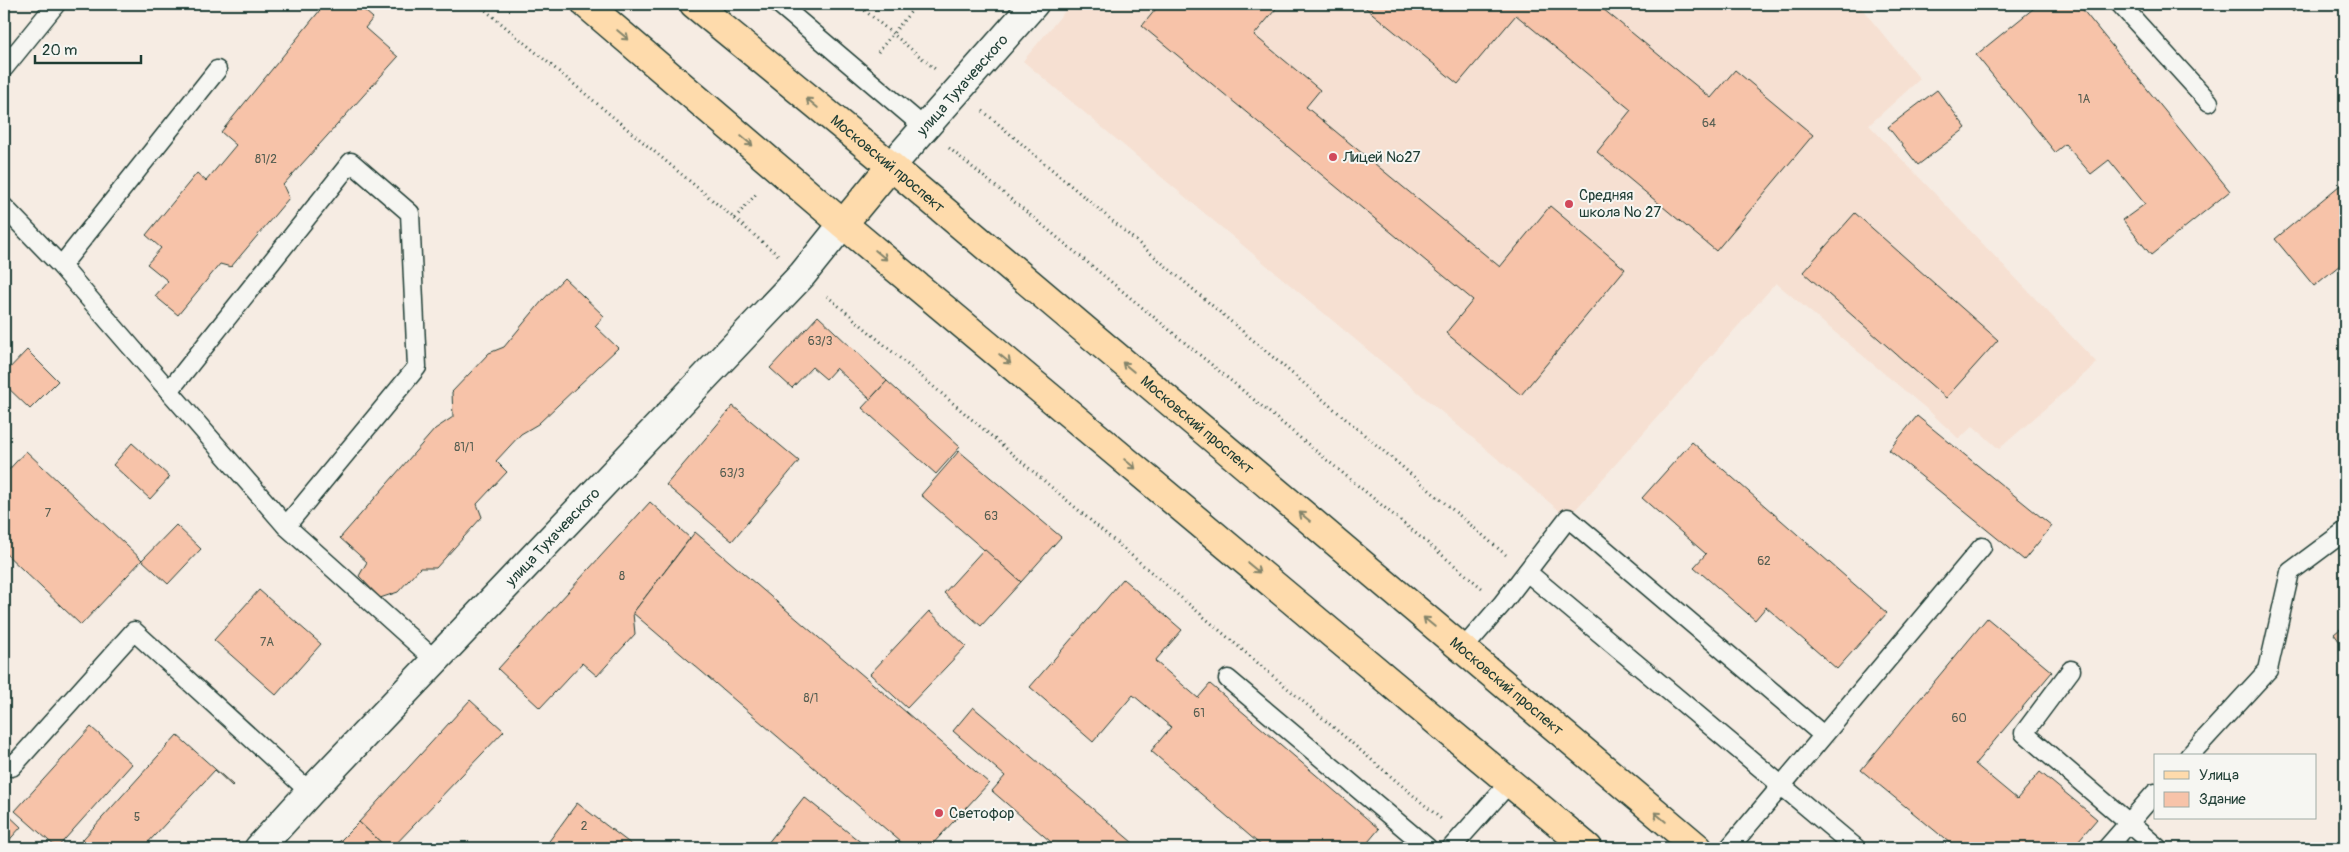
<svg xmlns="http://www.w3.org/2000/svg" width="2349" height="852" viewBox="0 0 2349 852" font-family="Pangolin,sans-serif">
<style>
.built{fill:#f6e0d2}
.building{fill:#f7c3a9;stroke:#1f3d34}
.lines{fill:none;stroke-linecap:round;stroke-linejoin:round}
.lane-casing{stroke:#1f3d34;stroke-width:21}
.street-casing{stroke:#1f3d34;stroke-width:31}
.primary-casing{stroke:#1f3d34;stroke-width:31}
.path{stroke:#1f3d34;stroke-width:3;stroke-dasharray:1 4;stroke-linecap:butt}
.lane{stroke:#f6f6f2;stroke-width:18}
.street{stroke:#f6f6f2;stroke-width:28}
.primary{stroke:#fedbac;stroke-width:28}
.oneway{stroke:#83846a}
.poi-dot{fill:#d1495b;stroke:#f6f6f2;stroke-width:2}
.labels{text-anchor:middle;stroke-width:4;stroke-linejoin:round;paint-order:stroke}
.number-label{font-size:12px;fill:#555e51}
.street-label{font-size:15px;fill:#1f3d34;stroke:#f6f6f2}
.poi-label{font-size:15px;fill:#1f3d34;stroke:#f6f6f2;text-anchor:start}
</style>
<rect width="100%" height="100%" fill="#f6ece3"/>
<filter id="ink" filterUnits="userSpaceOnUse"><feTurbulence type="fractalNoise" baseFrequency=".02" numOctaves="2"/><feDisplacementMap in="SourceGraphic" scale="10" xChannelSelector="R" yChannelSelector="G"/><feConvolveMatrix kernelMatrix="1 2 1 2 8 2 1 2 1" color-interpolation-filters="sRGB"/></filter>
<g filter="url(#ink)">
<!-- built -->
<path class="built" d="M1071 4H1858L1920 79 1869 125 2097 363 1999 449 1973 426 1959 439 1929 411 1776 283 1568 518 1023 61Z"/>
<!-- building -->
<g class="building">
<path d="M325 4H357L373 18 365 28 398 57 283 185 289 198 231 267 220 264 178 315 155 296 168 281 147 264 161 248 146 235 197 173 206 181 236 145 221 132Z"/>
<path d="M1160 4H1280L1254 35 1320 90 1306 107 1500 267 1550 206 1625 269 1521 395 1446 333 1473 300 1142 26Z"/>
<path d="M1361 4H1597L1711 98 1735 70 1813 135 1716 251 1597 152 1631 110 1516 15 1458 84Z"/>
<path d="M2039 4H2078L2230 191 2151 255 2123 220 2145 204 2109 160 2091 174 2065 144 2055 152 1976 55Z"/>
<path d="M2286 4H2302L2293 12Z"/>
<path d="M1937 90 1966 128 1918 165 1888 127Z"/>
<path d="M2345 181V261L2314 286 2275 239Z"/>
<path d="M1855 213 1998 340 1946 398 1803 272Z"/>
<path d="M564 278 604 316 595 326 618 348 538 424 521 434 496 461 507 472 477 504 482 517 436 568H420L398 592 380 598 359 576 367 562 340 538 435 429 453 417 452 392 489 353 504 347 542 301Z"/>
<path d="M818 316 887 381 870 399 836 368 826 379 812 367 792 388 770 368Z"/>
<path d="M27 350 58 381 30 409 4 384V374Z"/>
<path d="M887 381 960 447 936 474 862 408Z"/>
<path d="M733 406 799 461 732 541 666 485Z"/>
<path d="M1917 416 2052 526 2024 560 1889 450Z"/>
<path d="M1692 442 1887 613 1837 669 1766 607 1755 620 1694 567 1706 554 1642 498Z"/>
<path d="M132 443 170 477 150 499 113 465Z"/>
<path d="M26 451 142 560 81 625 4 552V475Z"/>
<path d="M959 451 1061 537 1021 582 921 495Z"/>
<path d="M650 502 690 538 633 613 635 634 597 676 582 663 540 708 498 669Z"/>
<path d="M176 525 201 549 168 584 142 560Z"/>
<path d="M695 532 989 783 929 848H908L633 613Z"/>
<path d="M984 549 1021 582 981 626 944 593Z"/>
<path d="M1123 579 1182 630 1155 661 1198 698 1210 684 1379 829 1363 848H1264L1151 751 1171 727 1133 695 1093 742 1030 687Z"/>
<path d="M259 590 321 644 276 695 214 640Z"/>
<path d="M929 611 966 646 907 708 870 674Z"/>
<path d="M1987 618 2052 672 1975 764 2017 799 2040 772 2097 819 2072 848H1956L1861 770Z"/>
<path d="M2345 625V649L2334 634Z"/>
<path d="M470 700 504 731 392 848H387L359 822Z"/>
<path d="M973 707 1139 848H1085L1078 842 1073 848H1058L992 791 1005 776 953 731Z"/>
<path d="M91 727 132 764 57 848 15 811Z"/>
<path d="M177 735 233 785 232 786 215 770 143 848H75Z"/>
<path d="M804 797 868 848H764Z"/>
<path d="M577 803 636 848H544Z"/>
<path d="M4 811 21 827 4 846Z"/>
<path d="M359 822 387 848H333Z"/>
</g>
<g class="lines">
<defs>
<g id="lane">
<path d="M779 4 925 128"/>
<path d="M2120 4 2209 102"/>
<path d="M4 68 56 4"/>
<path d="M4 207 61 266 286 526 435 660"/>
<path d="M61 266 217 70"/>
<path d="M169 391 351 162 410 213 417 367 286 526"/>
<path d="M1527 572 1856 848"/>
<path d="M1462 650 1502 604 1568 518 1823 735"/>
<path d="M2071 670 2024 733 2158 848"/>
<path d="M1228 679 1428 848"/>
<path d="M2189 756 2268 670 2290 572 2345 531"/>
<path d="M4 760 12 767 134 631 310 792"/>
<path d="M1451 848 1510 782"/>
<path d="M1729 848 1982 547"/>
<path d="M2107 848 2155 793"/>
</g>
<g id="street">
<path id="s1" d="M891 166 1034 4"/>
<path id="s2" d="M259 848 310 792 802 275 843 224"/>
</g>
<g id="primary">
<path d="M586 4 843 224 1588 848"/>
<path id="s3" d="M694 4 891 166 1698 848"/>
<path d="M843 224 891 166"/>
</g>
</defs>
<!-- lane casing -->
<use href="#lane" class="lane-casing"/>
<!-- street casing -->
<use href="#street" class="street-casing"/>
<!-- primary casing -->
<use href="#primary" class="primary-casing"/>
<!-- path -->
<g class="path">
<path d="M478 4 778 255"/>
<path d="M857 4 935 69"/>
<path d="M878 52 917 4"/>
<path d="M983 111 1506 555"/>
<path d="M949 148 1482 588"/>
<path d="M735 218 757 193"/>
<path d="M827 296 1441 819"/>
</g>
<!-- lane -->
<use href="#lane" class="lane"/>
<!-- street -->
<use href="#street" class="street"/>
<!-- primary -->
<use href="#primary" class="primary"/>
</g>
<!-- one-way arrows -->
<defs><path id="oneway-shaft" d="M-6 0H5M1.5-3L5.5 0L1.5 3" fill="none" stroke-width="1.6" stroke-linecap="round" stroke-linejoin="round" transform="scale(1.25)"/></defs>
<g class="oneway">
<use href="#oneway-shaft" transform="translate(623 35) rotate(40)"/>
<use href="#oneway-shaft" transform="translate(812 103) rotate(-140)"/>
<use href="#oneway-shaft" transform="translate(747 141) rotate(40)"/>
<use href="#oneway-shaft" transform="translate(881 255) rotate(40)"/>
<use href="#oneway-shaft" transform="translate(1005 359) rotate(40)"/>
<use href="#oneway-shaft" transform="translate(1128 367) rotate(-140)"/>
<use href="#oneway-shaft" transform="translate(1130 464) rotate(40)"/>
<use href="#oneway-shaft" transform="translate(1305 517) rotate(-140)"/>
<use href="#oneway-shaft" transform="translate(1254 568) rotate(40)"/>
<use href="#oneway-shaft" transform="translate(1429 622) rotate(-140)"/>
<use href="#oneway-shaft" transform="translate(1660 817) rotate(-140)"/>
</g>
</g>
<!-- markers -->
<g class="poi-dot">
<circle cx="1333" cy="157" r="5"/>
<circle cx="1569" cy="204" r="5"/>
<circle cx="939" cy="813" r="5"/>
</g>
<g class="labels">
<!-- number labels -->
<g class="number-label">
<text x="2084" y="103">1А</text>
<text x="1709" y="127">64</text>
<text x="266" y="163">81/2</text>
<text x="820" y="345">63/3</text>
<text x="464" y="451">81/1</text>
<text x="732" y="477">63/3</text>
<text x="48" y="517">7</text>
<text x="991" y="520">63</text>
<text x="1764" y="565">62</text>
<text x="622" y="580">8</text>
<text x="267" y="646">7А</text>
<text x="811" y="702">8/1</text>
<text x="1199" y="717">61</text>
<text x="1959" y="722">60</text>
<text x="137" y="821">5</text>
<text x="584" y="830">2</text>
</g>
<!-- street labels -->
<g class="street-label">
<text dy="5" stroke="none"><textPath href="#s1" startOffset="108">улица Тухачевского</textPath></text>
<text dy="5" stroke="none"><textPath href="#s3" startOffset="251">Московский проспект</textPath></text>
<text dy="5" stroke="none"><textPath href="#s3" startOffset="656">Московский проспект</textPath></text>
<text dy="5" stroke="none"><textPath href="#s2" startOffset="428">улица Тухачевского</textPath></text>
<text dy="5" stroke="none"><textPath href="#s3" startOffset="1061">Московский проспект</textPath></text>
</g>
<!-- poi labels -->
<g class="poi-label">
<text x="1343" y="162">Лицей №27</text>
<text x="1579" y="200">Средняя<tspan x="1579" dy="17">школа № 27</tspan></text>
<text x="949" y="818">Светофор</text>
</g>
</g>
<!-- margin -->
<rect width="2349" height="852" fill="none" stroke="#f6f6f2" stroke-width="20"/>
<rect x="10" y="10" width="2329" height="832" fill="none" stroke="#1f3d34" stroke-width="2" filter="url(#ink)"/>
<!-- legend -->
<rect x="2154" y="754" width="162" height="65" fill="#f6f6f2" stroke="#a0aca6"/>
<rect x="2164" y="771" width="25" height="8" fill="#fedbac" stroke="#a0aca6"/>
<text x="2199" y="780" font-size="15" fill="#1f3d34">Улица</text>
<rect x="2164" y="792" width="25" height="15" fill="#f7c3a9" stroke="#a0aca6"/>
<text x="2199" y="804" font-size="15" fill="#1f3d34">Здание</text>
<!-- scale -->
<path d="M35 55v8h106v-8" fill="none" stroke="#1f3d34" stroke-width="2.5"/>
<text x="42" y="55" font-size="15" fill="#1f3d34" stroke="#f6f6f2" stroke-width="4" paint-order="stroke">20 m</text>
</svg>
